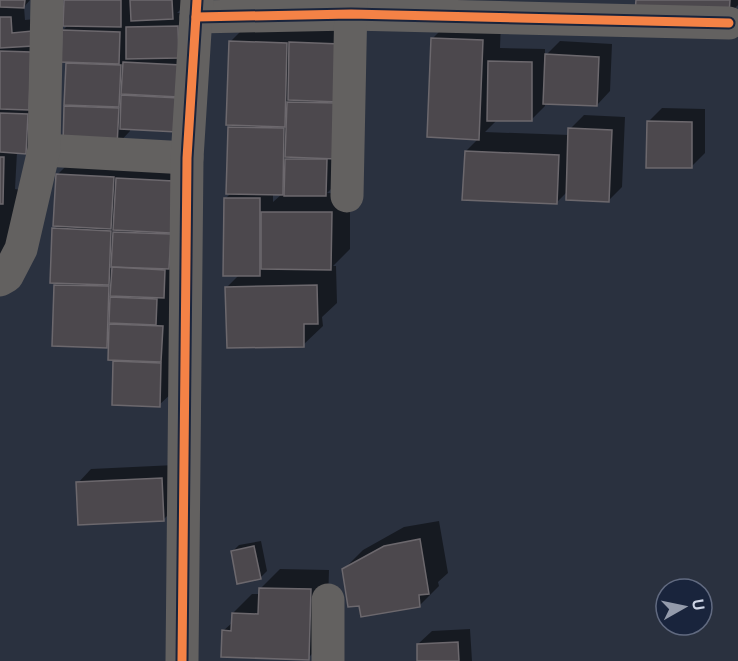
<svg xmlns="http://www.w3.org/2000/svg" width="738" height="661" viewBox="0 0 738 661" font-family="Figtree,sans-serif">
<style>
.shadow{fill:#0007;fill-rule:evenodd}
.building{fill:#4c484d;stroke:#6c686d;stroke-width:1.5}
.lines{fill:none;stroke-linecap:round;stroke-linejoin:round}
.street{stroke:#636160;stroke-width:33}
.cycleway-casing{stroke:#19243c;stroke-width:13}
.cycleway{stroke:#f48246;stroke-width:9}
</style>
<rect width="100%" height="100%" fill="#2a313f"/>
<!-- shadow -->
<g class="shadow">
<path d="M0 0H30L24 7 25 20 45 18 39 138 26 152H17L15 189 21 190 0 267Z"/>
<path d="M65 0H186V4L177 13H191L190 117 130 128V131L117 145 64 142 68 61 63 30 69 24Z"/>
<path d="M637 0H738V5L729 14Z"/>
<path d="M452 19 501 21 500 48 545 49V56L560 41 612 44 610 91 597 105 545 102V106L531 120H497L485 132 570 135V129L584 115 625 117 622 187 608 201 568 191 557 202 466 151 479 138 429 136 433 38Z"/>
<path d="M250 22 353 31 339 181 327 193 350 194V249L333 266H336L337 303 322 317 323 326 303 345 227 287 239 275 225 199 232 192 229 127 232 124 230 42ZM273 193 282 194 273 202Z"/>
<path d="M662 108 705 109V153L691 167 648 122Z"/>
<path d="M71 161 186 168 173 392 159 405 114 404 115 359 110 342 106 346 55 285 59 282 54 229 58 225 57 175Z"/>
<path d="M175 465 177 506 164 519 78 483 91 469Z"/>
<path d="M439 521 448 573 438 582 439 586 420 605 360 604 344 569 363 550 404 527Z"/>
<path d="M261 541 267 571 260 578 232 552 239 545Z"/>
<path d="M280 569 329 570 327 639 308 658 223 631 233 622V613L252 594H260L261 588Z"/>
<path d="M470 629 472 661H419L418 644 432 631Z"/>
</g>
<!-- building -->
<g class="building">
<path d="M0 0H25L24 8 0 7Z"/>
<path d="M64 0H121V27L63 26Z"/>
<path d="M130 0H172L173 19 131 21Z"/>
<path d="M636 0H730L729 15 635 12Z"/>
<path d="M0 17H11L12 33 32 31 33 46 0 48Z"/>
<path d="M178 26 179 58 126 59V27Z"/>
<path d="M62 30 120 32 119 64 61 62Z"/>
<path d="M431 38 483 40 479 140 427 137Z"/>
<path d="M229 41 287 43 285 127 226 125Z"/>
<path d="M289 42 340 44 338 102 288 100Z"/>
<path d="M0 51 31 52 29 110 0 109Z"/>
<path d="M545 54 599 57 597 106 543 104Z"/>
<path d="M488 61 532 62V121H487Z"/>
<path d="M123 62 181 65 179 97 121 94Z"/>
<path d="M66 63 121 65 119 107 64 105Z"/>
<path d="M121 95 179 98 177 132 120 129Z"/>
<path d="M287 102 338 103 336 159 285 157Z"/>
<path d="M64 106 119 108 117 146 63 144Z"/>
<path d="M0 113 28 114 26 154 0 152Z"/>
<path d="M647 121 692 122V168H646Z"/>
<path d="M228 127 284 128 283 195 226 194Z"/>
<path d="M568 128 612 130 609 202 566 200Z"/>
<path d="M465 151 559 155 557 204 462 200Z"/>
<path d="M0 157H4L3 204H0Z"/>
<path d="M285 159H327L326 196H284Z"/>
<path d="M56 174 114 177 111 229 53 226Z"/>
<path d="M116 178 173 181 171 233 113 230Z"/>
<path d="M224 198H260V276H223Z"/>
<path d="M261 212H332L331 270 261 269Z"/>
<path d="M52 228 111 231 109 285 50 283Z"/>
<path d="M113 232 171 234 169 269 111 267Z"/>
<path d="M112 267 165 270 164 298 110 296Z"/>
<path d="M54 285 109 286 107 348 52 346Z"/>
<path d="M317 285 318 324H304V347L227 348 225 287Z"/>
<path d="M110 297 157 299 156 325 109 323Z"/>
<path d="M109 324 163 326 161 362 108 360Z"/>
<path d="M113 361 161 363 160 407 112 405Z"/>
<path d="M162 478 164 521 78 525 76 482Z"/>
<path d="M420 539 429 594 419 595 420 607 361 617 359 606 348 607 342 569 384 546Z"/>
<path d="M254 546 261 579 237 584 231 551Z"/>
<path d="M259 588 311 589 309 660 221 657 222 630 231 631 232 613 258 614Z"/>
<path d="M458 642 459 661H417V644Z"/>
</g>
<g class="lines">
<!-- street -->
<g class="street">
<path d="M196 17 351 14 729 23"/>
<path d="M44 150 187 158"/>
<path d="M347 196 351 0"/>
<path d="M0 280 7 276 21 249 44 150 47 0"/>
<path d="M182 661 187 158 197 0"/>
<path d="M328 661V600"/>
</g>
<defs>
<g id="cycleway">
<path d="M196 17 351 14 729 23"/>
<path d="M182 661 187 158 197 0"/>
</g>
</defs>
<!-- cycleway casing -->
<use href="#cycleway" class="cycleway-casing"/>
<!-- cycleway -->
<use href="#cycleway" class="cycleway"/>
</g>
<!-- north arrow -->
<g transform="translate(684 607) rotate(81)"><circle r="28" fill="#19243c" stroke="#616a80" stroke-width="1.5"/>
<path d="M0-4.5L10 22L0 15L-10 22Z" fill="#949bab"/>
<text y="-9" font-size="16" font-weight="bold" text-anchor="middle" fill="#cdd4e5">U</text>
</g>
</svg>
